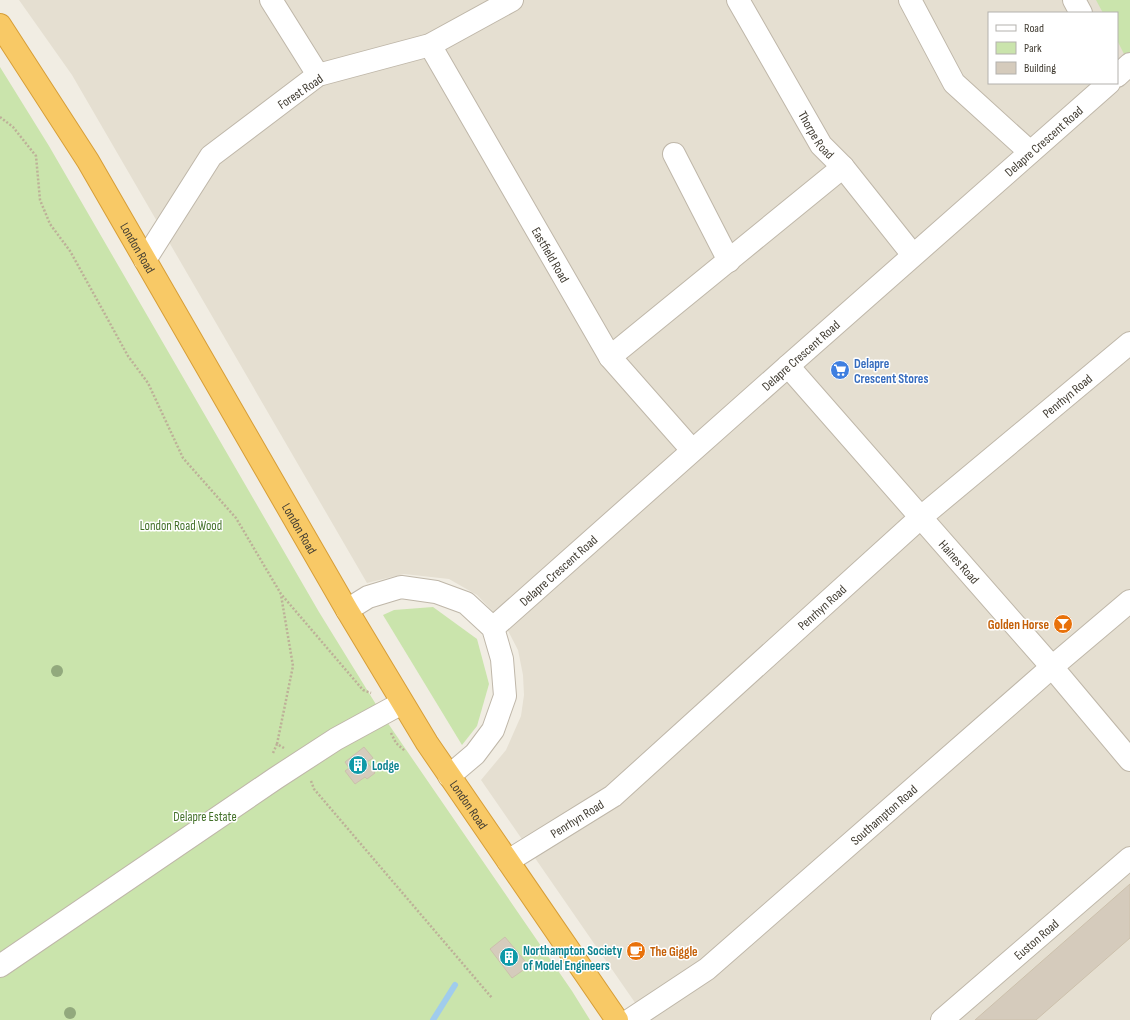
<svg xmlns="http://www.w3.org/2000/svg" width="1130" height="1020" viewBox="0 0 1130 1020" font-family="'Sofia Sans Condensed',sans-serif">
<style>
.residential{fill:#e5dfd1;fill-rule:evenodd}
.green{fill:#cae4ac}
.lines{fill:none;stroke-linecap:round;stroke-linejoin:round}
.stream{stroke:#a0cced;stroke-width:6}
.building{fill:#d5cbbc;stroke:#ccc0ac}
.minor-casing{stroke:#bfb7a9;stroke-width:24}
.highway-casing{stroke:#d79e37;stroke-width:24}
.path{stroke:#bdb098;stroke-width:2.5;stroke-dasharray:2 2;stroke-linecap:butt}
.minor{stroke:#fff;stroke-width:22}
.highway{stroke:#f8c966;stroke-width:22}
.tree{fill:#92a97d}
.labels{text-anchor:middle;stroke-width:3;stroke-linejoin:round;paint-order:stroke}
.street-label{font-size:13px;fill:#423d33;stroke:#fff}
.shop-label{font-size:13px;font-weight:bold;fill:#366cbe;stroke:#fff;text-anchor:start}
.park-label{font-size:13px;fill:#44712a;stroke:#fff}
.food-label{font-size:13px;font-weight:bold;fill:#c56008;stroke:#fff;text-anchor:end}
.culture-label{font-size:13px;font-weight:bold;fill:#0d838f;stroke:#fff;text-anchor:start}
</style>
<rect width="100%" height="100%" fill="#f1ede3"/>
<!-- residential -->
<path class="residential" d="M19 0H1130V1020H647L481 780 506 750 521 716 524 695 523 675 518 650 504 623 477 595 449 579 404 574 367 583 72 75ZM989 13H1117V83H989Z"/>
<!-- green -->
<g class="green">
<path d="M1096 0H1130V52L1125 56 1117 40V13H1103Z"/>
<path d="M0 67 49 146 319 612 385 719 572 991 590 1020H0Z"/>
<path d="M433 607 477 639 489 684 477 726 462 745 383 615 394 610Z"/>
</g>
<g class="lines">
<!-- stream -->
<path class="stream" d="M433 1020 455 985"/>
</g>
<!-- building -->
<g class="building">
<path d="M364 747 373 758 367 762 375 773 367 779 365 777 355 784 345 771 349 768 345 762Z"/>
<path d="M1130 884V938L1036 1020H975Z"/>
<path d="M505 937 529 966 512 978 490 949Z"/>
</g>
<g class="lines">
<defs>
<g id="minor">
<path d="M271 0 318 75"/>
<path id="s1" d="M738 0 821 145 843 167 913 255"/>
<path d="M910 0 954 83 1030 152"/>
<path d="M1074 0 1081 13"/>
<path id="s2" d="M430 45 610 357 692 450"/>
<path d="M1117 76 1130 64"/>
<path d="M674 154 729 261"/>
<path d="M145 260 211 156 318 75 430 45 512 0"/>
<path d="M610 357 843 167"/>
<path id="s3" d="M788 366 1052 667 1130 760"/>
<path d="M347 610 368 597 401 587 436 592 466 603 493 628 502 659 505 696 493 730 475 754 449 776"/>
<path id="s4" d="M493 628 788 366 1109 83"/>
<path id="s5" d="M508 861 613 796 920 518 1130 343"/>
<path d="M0 966 276 778 336 739 402 703"/>
<path id="s6" d="M630 1020 707 969 1052 667 1130 601"/>
<path id="s7" d="M942 1020 1130 858"/>
</g>
<g id="highway">
<path id="s8" d="M0 25 88 161 347 610 427 743 617 1020"/>
</g>
</defs>
<!-- minor casing -->
<use href="#minor" class="minor-casing"/>
<!-- highway casing -->
<use href="#highway" class="highway-casing"/>
<!-- path -->
<g class="path">
<path d="M0 117 13 127 36 156 40 200 50 224 70 251 128 356 148 383 183 458 236 518 281 594 363 690 371 693"/>
<path d="M391 733 396 743 405 751"/>
<path d="M277 744 293 666 281 595"/>
<path d="M273 753 277 744 284 748"/>
<path d="M311 781 314 789 492 998"/>
</g>
<!-- minor -->
<use href="#minor" class="minor"/>
<!-- highway -->
<use href="#highway" class="highway"/>
</g>
<!-- trees -->
<g class="tree">
<circle cx="57" cy="671" r="6"/>
<circle cx="70" cy="1013" r="6"/>
</g>
<!-- icons -->
<defs>
<symbol id="supermarket-disc" viewBox="-11 -11 22 22"><circle r="9.5" fill="#3f7fe0" stroke="#fff"/><path d="M-6-5.5h2.5l.6 2H6L4.5 2H-2.5L-4.4-4H-6ZM-1.5 3.2a1.3 1.3 0 1 0 .1 0ZM3 3.2a1.3 1.3 0 1 0 .1 0Z" fill="#fff"/></symbol>
<symbol id="bar-disc" viewBox="-11 -11 22 22"><circle r="9.5" fill="#e8710a" stroke="#fff"/><path d="M-6-5H6L.8 .8V4.5H3.5V6h-7V4.5H-.8V.8Z" fill="#fff"/></symbol>
<symbol id="building-disc" viewBox="-11 -11 22 22"><circle r="9.5" fill="#0f9aa8" stroke="#fff"/><path d="M-4-6H4V6H1V3H-1V6H-4ZM-2.5-4.3h1.7v1.8h-1.7ZM.8-4.3h1.7v1.8H.8ZM-2.5-1h1.7V.8h-1.7ZM.8-1h1.7V.8H.8Z" fill="#fff"/></symbol>
<symbol id="cafe-disc" viewBox="-11 -11 22 22"><circle r="9.5" fill="#e8710a" stroke="#fff"/><path d="M-5.5-4.5H6V0H3Q3 3.5 0 3.5H-2.5Q-5.5 3.5-5.5 0ZM3-3.2v2h1.7v-2ZM-6 4.5H4V6H-6Z" fill="#fff"/></symbol>
</defs>
<g fill-rule="evenodd">
<use href="#supermarket-disc" x="829" y="359" width="22" height="22"/>
<use href="#bar-disc" x="1052" y="613" width="22" height="22"/>
<use href="#building-disc" x="347" y="754" width="22" height="22"/>
<use href="#cafe-disc" x="625" y="940" width="22" height="22"/>
<use href="#building-disc" x="498" y="946" width="22" height="22"/>
</g>
<g class="labels">
<!-- street labels -->
<g class="street-label">
<text transform="translate(300 91) rotate(-34)" y="5">Forest Road</text>
<text dy="5" stroke="none"><textPath href="#s1" startOffset="156">Thorpe Road</textPath></text>
<text dy="5" stroke="none"><textPath href="#s4" startOffset="735">Delapre Crescent Road</textPath></text>
<text dy="5" stroke="none"><textPath href="#s8" startOffset="262">London Road</textPath></text>
<text dy="5" stroke="none"><textPath href="#s2" startOffset="242">Eastfield Road</textPath></text>
<text dy="5" stroke="none"><textPath href="#s4" startOffset="411">Delapre Crescent Road</textPath></text>
<text dy="5" stroke="none"><textPath href="#s5" startOffset="729">Penrhyn Road</textPath></text>
<text dy="5" stroke="none"><textPath href="#s8" startOffset="586">London Road</textPath></text>
<text dy="5" stroke="none"><textPath href="#s3" startOffset="260">Haines Road</textPath></text>
<text dy="5" stroke="none"><textPath href="#s4" startOffset="87">Delapre Crescent Road</textPath></text>
<text dy="5" stroke="none"><textPath href="#s5" startOffset="405">Penrhyn Road</textPath></text>
<text dy="5" stroke="none"><textPath href="#s8" startOffset="910">London Road</textPath></text>
<text dy="5" stroke="none"><textPath href="#s6" startOffset="327">Southampton Road</textPath></text>
<text dy="5" stroke="none"><textPath href="#s5" startOffset="81">Penrhyn Road</textPath></text>
<text dy="5" stroke="none"><textPath href="#s7" startOffset="124">Euston Road</textPath></text>
</g>
<!-- shop labels -->
<g class="shop-label">
<text x="854" y="368">Delapre<tspan x="854" dy="15">Crescent Stores</tspan></text>
</g>
<!-- park labels -->
<g class="park-label">
<text x="181" y="530">London Road Wood</text>
<text x="205" y="821">Delapre Estate</text>
</g>
<!-- food labels -->
<g class="food-label">
<text x="1049" y="629">Golden Horse</text>
<text x="650" y="956" text-anchor="start">The Giggle</text>
</g>
<!-- culture labels -->
<g class="culture-label">
<text x="372" y="770">Lodge</text>
<text x="523" y="955">Northampton Society<tspan x="523" dy="15">of Model Engineers</tspan></text>
</g>
</g>
<!-- legend -->
<rect x="988" y="12" width="130" height="72" fill="#ffffff" stroke="#b3b1ad"/>
<rect x="996" y="25" width="20" height="6" fill="#ffffff" stroke="#b3b1ad"/>
<text x="1024" y="32" font-size="12" fill="#423d33">Road</text>
<rect x="996" y="42" width="20" height="12" fill="#cae4ac" stroke="#b3b1ad"/>
<text x="1024" y="52" font-size="12" fill="#423d33">Park</text>
<rect x="996" y="62" width="20" height="12" fill="#d5cbbc" stroke="#b3b1ad"/>
<text x="1024" y="72" font-size="12" fill="#423d33">Building</text>
</svg>
